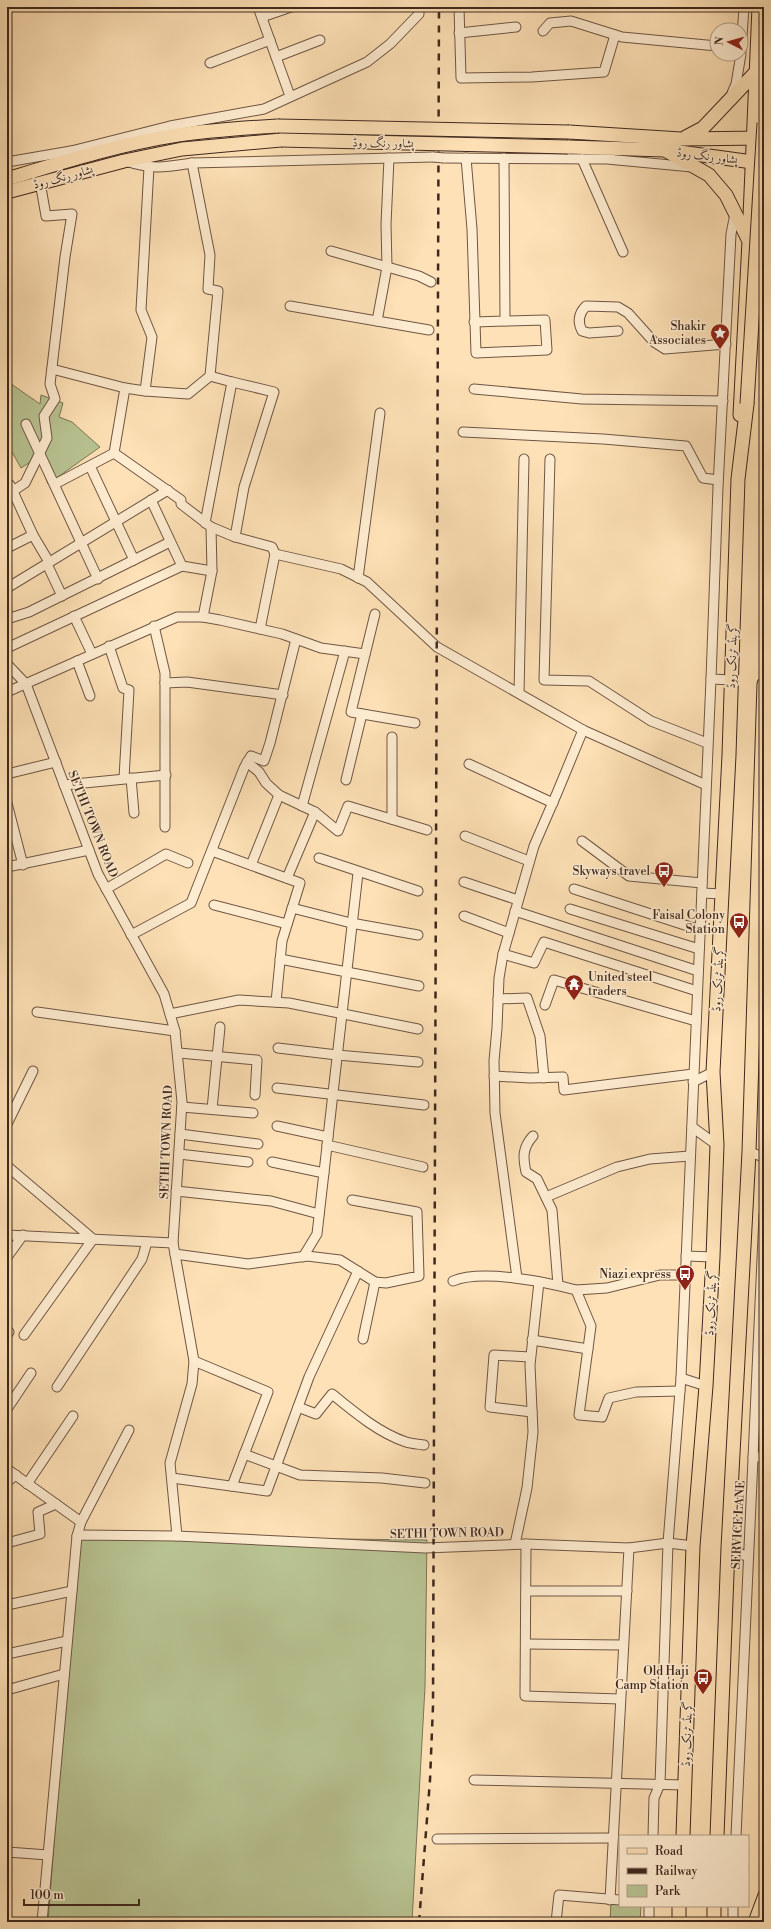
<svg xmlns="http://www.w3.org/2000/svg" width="771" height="1929" viewBox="0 0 771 1929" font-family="'Libre Bodoni',Amiri,serif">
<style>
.green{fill:#b9c493;stroke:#7c7658}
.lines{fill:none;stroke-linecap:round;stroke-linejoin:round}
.canal{stroke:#a2bcb6;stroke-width:8}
.minor-casing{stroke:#6f5644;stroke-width:11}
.major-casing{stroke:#3f281e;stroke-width:13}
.highway-casing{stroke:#3f281e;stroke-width:15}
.minor{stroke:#feecd0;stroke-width:9}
.major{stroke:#fee1b6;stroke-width:11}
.highway{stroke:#fee1b6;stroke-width:13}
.rail{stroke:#3f281e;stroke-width:2.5;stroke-dasharray:7 7;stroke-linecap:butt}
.minor-bridge-casing{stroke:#6f5644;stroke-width:11;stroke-linecap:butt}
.highway-bridge-casing{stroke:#3f281e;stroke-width:15;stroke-linecap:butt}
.minor-bridge{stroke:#feecd0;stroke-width:9}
.highway-bridge{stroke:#fee1b6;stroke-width:13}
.labels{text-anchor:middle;stroke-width:3;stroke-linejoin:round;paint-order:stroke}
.street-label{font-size:12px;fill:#3f281e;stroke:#feecd0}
.poi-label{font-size:12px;fill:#3f281e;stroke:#feecd0;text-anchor:end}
</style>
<rect width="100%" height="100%" fill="#fee1b6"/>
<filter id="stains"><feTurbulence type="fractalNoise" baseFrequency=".005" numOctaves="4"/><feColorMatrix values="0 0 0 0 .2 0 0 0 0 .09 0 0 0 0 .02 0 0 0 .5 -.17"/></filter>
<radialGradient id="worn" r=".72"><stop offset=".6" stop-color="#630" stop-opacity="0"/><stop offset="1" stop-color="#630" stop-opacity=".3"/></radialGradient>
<!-- green -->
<g class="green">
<path d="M7 381 40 404 41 395 63 403 59 417 72 422 100 447 48 484 38 457 21 468 7 443Z"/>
<path d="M77 1536 427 1540 425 1687 412 1922H48Z"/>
<path d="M611 1902H620V1906H641L640 1922H610Z"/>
</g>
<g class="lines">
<!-- canal -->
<path class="canal" d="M762 1922 764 1916"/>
<defs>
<g id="minor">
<path d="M258 7 290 96"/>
<path d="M459 7 461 78 532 77 604 72 615 35"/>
<path d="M262 17 291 7"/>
<path d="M543 31 550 23 571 21 622 37 717 46"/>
<path d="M459 33 516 27"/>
<path d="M741 51 744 7"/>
<path d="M276 57 320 40"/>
<path d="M210 63 270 40"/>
<path d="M732 93 736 84 741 54"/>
<path d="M71 151 170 126 264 109 367 62 390 44 419 14V7"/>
<path d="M444 158 607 159 692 167"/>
<path d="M466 158 472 229 476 353 547 350 545 320 505 321"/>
<path d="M582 159 623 252"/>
<path d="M126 161C152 170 166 167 192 163L433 157"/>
<path d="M7 162 71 151 76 155"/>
<path d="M192 163 210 255 208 289 218 291 210 376 232 382 205 523"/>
<path d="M331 251 419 276 431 282"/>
<path d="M290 306 429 330"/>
<path d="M377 321 387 267 386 224 389 158"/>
<path d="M474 322 505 321 504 158"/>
<path d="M618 331 589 333 582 331C577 321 579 313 586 306L618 307 628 313 654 342 665 349 726 344"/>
<path d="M52 369 125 388 114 453 181 500V504L211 527 212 571 203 617"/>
<path d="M232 382 274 392 244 487 235 537"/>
<path d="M125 388 145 391 152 337 141 310 149 167"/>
<path d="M474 389 582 399 723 401"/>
<path d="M145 391 188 394 210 376"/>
<path d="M26 424 98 579"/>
<path d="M463 432 603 439 686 446 703 478 718 480"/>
<path d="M550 459 544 680 589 681 651 721 707 743"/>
<path d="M90 466 134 560"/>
<path d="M7 484 10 485 33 535 49 562"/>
<path d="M55 484 114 453"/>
<path d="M13 491 25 483 47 438 44 416 55 399 50 384 65 257 72 214 46 216 40 182"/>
<path d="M151 500 182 566 212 571"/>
<path d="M211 527 235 537 272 547 275 554 260 629"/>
<path d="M7 548 33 535"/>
<path d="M275 554 341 569 367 582 437 647 583 730 706 785"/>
<path d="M47 564 62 596"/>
<path d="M358 578 380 413"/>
<path d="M7 588 168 490"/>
<path d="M375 614 351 712 415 723"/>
<path d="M74 616 92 654"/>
<path d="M7 619 29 612 170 542"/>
<path d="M154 626 165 673V827"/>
<path d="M109 646 123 688 129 690 124 778"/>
<path d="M7 648 182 566"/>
<path d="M77 661 90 696"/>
<path d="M7 664 26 684 98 874 164 994 175 1031 182 1102 173 1243 194 1361 192 1384 170 1463 177 1536"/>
<path d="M711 679 732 680"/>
<path d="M165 683 187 682 283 695"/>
<path d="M7 692 177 617H203L220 620 282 634 321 648 365 654"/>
<path d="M519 693 524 459"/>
<path d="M392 737V819"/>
<path d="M247 762 259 772 266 783 279 795 315 812 338 831 348 806 427 830"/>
<path d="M469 764 553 803"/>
<path d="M7 774 56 762"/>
<path d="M131 778 134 813"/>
<path d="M346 780 362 714"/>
<path d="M64 785 166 775"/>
<path d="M7 803 23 865"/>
<path d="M302 806 345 651"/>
<path d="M465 836 529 861"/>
<path d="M582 841 629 876 702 883"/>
<path d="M212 851 300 883 282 941 276 1002"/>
<path d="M319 858 418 891"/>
<path d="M251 865 279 795"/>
<path d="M7 867 89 850"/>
<path d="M287 878 315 812"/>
<path d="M464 882 518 900"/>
<path d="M106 889 166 854 188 863"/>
<path d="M574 889 700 930"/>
<path d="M702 893 722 894"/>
<path d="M214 905 287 924"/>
<path d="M292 908 351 923 418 935"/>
<path d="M570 909 699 949"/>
<path d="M515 911 698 971"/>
<path d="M464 916 509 933"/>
<path d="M131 935 191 903 244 768 251 756 264 761 270 743 296 639"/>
<path d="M503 954 534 963 544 942 697 991"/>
<path d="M280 959 419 986"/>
<path d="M498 999 527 998 540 1036 544 1078"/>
<path d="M545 1005 554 980 696 1021"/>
<path d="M37 1012 175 1031"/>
<path d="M170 1014 239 1000 289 1003 418 1029"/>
<path d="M278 1048 337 1055 418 1062"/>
<path d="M179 1053 257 1060 255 1095"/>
<path d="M494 1076 530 1078 563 1077 564 1090 693 1074"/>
<path d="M693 1082 713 1072"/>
<path d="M277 1088 424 1105"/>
<path d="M182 1107 253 1113"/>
<path d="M212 1109 220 1027"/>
<path d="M7 1124 33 1071"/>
<path d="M277 1126 328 1137"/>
<path d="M692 1127 717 1145"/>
<path d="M180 1134 258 1144"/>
<path d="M533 1136C522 1148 523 1158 526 1172L537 1179 552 1210 558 1285"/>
<path d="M327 1145 423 1167"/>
<path d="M749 1152 764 1157"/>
<path d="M179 1154 248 1162"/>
<path d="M272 1162 324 1173"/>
<path d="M7 1166 93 1239 24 1335"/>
<path d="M176 1191 271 1201 319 1214"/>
<path d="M546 1197 617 1167 650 1159 690 1156"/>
<path d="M7 1235 173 1243"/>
<path d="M175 1254 248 1264 307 1256 340 1260 375 1282 386 1283 419 1276 417 1212 352 1200"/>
<path d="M686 1256 713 1257"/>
<path d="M7 1257 23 1235"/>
<path d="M303 1257 317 1234 358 873"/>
<path d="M517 1278 495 1113 494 1061 497 1028 499 978 503 954 534 846 557 793 583 730"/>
<path d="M453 1281C482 1269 546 1282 576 1290L591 1326 579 1415 602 1417 609 1398 636 1392 680 1391"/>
<path d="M576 1290 607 1288 660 1275H686"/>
<path d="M7 1335 9 1332"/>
<path d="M363 1339 375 1282"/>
<path d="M532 1340 588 1349"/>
<path d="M530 1357 494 1355 490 1407 532 1412"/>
<path d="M194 1361 268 1392 232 1486"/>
<path d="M681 1378 706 1386"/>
<path d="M57 1387 142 1259 147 1242"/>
<path d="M298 1407 316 1414 332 1394C354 1412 379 1433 406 1442 412 1444 419 1444 424 1445"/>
<path d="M7 1409 31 1373"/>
<path d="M244 1454 300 1475 382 1478 425 1483"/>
<path d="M753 1457H764"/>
<path d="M7 1469 81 1522 77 1536 42 1922"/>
<path d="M172 1478 267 1491 309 1377 358 1271"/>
<path d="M7 1482 16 1475"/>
<path d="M27 1484 73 1416"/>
<path d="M81 1522 129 1430"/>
<path d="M77 1536 79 1535 177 1536 425 1548 526 1544 629 1548 668 1543 693 1546"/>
<path d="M7 1543 40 1534 38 1512 56 1504"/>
<path d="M515 1544 527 1488 533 1432 530 1365 539 1282"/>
<path d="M526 1544 525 1696 620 1699"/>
<path d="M728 1548 748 1557"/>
<path d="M527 1591H627"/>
<path d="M7 1605 72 1591"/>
<path d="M526 1644 623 1645"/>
<path d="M7 1654 67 1641"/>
<path d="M7 1690 64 1674"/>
<path d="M474 1780 685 1785"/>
<path d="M653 1836 654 1798 660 1784 668 1543 681 1378 711 679 718 487 731 234 735 214"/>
<path d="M736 1836 764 1215"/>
<path d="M437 1839 613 1838"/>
<path d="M7 1852 48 1855"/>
<path d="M610 1900 629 1548"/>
<path d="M556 1922 559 1895 620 1900"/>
<path d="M649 1922V1906"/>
<path d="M733 1922V1906"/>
</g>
<path id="major" d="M754 1922 764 1895"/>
<g id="highway">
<path d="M569 132 681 139 763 138"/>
<path d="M686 137 703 128 756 72"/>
<path d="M568 147 665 150 760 163"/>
<path d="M665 150 709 175 726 195 749 241 740 415"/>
<path d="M7 179C63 162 120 144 178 135 211 130 244 128 278 126"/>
<path d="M7 192 124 161 182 149 281 140"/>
<path d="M749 239 759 7"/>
<path d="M683 1836 693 1546 706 1386 713 1257 717 1145 713 1072 729 755 738 479 747 404"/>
<path d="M717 1836 728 1548 749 1152 764 684"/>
<path d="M679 1922V1906"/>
<path d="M714 1922V1906"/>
</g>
</defs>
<!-- minor casing -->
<use href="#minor" class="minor-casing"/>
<!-- major casing -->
<use href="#major" class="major-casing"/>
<!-- highway casing -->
<use href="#highway" class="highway-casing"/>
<!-- minor -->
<use href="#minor" class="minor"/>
<!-- major -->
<use href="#major" class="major"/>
<!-- highway -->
<use href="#highway" class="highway"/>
<!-- rail -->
<path class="rail" d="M419 1922 430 1780 433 1706 439 7"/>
<defs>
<path id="minor-bridge" d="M433 157 444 158"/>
<g id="highway-bridge">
<path d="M278 126 569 132"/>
<path d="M281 140 568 147"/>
<path d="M747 404 764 123"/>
</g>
</defs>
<!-- minor-bridge casing -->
<use href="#minor-bridge" class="minor-bridge-casing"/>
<!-- highway-bridge casing -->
<use href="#highway-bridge" class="highway-bridge-casing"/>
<!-- minor-bridge -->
<use href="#minor-bridge" class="minor-bridge"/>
<!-- highway-bridge -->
<use href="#highway-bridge" class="highway-bridge"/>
</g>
<!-- icons -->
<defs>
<symbol id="sight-pin" viewBox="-11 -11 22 30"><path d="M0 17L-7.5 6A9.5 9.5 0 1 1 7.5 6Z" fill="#8f2418" stroke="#feecd0"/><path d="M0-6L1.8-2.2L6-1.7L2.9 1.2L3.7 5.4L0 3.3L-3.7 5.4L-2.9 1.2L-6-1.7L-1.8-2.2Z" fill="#fff"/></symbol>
<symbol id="bus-pin" viewBox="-11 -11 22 30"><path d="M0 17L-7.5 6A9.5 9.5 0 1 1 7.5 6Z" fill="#8f2418" stroke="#feecd0"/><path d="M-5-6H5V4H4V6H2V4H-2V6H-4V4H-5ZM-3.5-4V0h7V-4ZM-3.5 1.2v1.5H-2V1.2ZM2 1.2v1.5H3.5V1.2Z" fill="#fff"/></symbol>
<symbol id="temple-pin" viewBox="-11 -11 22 30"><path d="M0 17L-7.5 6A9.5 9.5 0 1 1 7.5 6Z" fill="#8f2418" stroke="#feecd0"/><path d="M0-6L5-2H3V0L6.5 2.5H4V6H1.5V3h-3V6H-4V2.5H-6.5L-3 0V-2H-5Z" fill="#fff"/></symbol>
</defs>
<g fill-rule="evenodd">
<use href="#sight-pin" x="709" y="322" width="22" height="30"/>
<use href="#bus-pin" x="653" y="860" width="22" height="30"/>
<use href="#bus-pin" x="728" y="911" width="22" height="30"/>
<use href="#temple-pin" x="563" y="973" width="22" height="30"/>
<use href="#bus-pin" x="674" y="1263" width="22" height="30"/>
<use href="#bus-pin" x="692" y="1667" width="22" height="30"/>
</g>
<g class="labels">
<!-- street labels -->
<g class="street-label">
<text transform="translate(383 143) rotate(1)" y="4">پشاور رنگ روڈ</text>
<text transform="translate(707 156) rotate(7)" y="4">پشاور رنگ روڈ</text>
<text transform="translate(63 177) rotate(-15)" y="4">پشاور رنگ روڈ</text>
<text transform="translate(732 656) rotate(-88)" y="4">گرینڈ ٹرنک روڈ</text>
<text transform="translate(93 824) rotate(68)" y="4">SETHI TOWN ROAD</text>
<text transform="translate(718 979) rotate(-87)" y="4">گرینڈ ٹرنک روڈ</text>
<text transform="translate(166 1142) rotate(-88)" y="4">SETHI TOWN ROAD</text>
<text transform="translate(711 1303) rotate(-87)" y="4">گرینڈ ٹرنک روڈ</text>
<text transform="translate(738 1525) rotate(-87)" y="4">SERVICE LANE</text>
<text transform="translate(447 1533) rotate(-1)" y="4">SETHI TOWN ROAD</text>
<text transform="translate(687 1734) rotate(-88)" y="4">گرینڈ ٹرنک روڈ</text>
</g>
<!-- poi labels -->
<g class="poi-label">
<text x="706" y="330">Shakir<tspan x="706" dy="14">Associates</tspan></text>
<text x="650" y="875">Skyways travel</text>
<text x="725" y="919">Faisal Colony<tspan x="725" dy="14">Station</tspan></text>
<text x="588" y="981" text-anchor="start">United steel<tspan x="588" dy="14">traders</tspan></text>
<text x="671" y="1278">Niazi express</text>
<text x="689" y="1675">Old Haji<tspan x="689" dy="14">Camp Station</tspan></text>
</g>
</g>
<!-- margin -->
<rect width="771" height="1929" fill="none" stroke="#fee1b6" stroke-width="24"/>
<rect x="8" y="8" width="755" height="1913" fill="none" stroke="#3f281e" stroke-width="2"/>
<rect x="12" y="12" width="747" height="1905" fill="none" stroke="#3f281e"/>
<!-- legend -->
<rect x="619" y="1835" width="130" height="72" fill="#feecd0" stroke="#b29e89"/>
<rect x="627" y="1848" width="20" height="6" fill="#fee1b6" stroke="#b29e89"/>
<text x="655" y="1855" font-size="12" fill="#3f281e">Road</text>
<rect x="627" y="1868" width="20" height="6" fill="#3f281e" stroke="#b29e89"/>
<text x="655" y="1875" font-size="12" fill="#3f281e">Railway</text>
<rect x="627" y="1885" width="20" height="12" fill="#b9c493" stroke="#b29e89"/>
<text x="655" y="1895" font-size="12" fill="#3f281e">Park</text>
<!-- north arrow -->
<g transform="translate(729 42) rotate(276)"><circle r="19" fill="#feecd0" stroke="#b29e89"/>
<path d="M0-3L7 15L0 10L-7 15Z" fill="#8f2418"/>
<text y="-6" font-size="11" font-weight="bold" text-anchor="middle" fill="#3f281e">N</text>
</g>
<!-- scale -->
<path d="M24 1899v6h115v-6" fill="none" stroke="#3f281e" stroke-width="2"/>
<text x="30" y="1899" font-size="12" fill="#3f281e" stroke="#feecd0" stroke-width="3" paint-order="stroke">100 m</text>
<rect width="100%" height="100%" filter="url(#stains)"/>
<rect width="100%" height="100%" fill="url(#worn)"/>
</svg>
